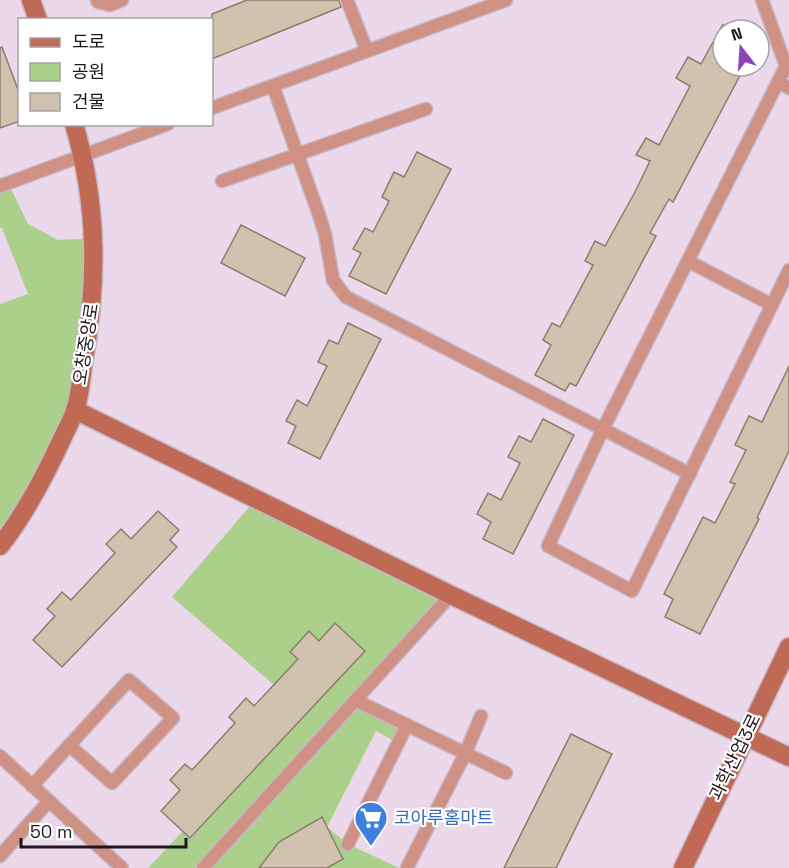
<svg xmlns="http://www.w3.org/2000/svg" width="789" height="868" viewBox="0 0 789 868" font-family="'Space Grotesk','Noto Sans KR',sans-serif">
<style>
.green{fill:#aad08c}
.building{fill:#d0c2af;stroke:#8b7d6c;stroke-width:1.5}
.lines{fill:none;stroke-linecap:round;stroke-linejoin:round}
.lane-casing{stroke:#c6b6c6;stroke-width:15}
.secondary-casing{stroke:#c6b6c6;stroke-width:21}
.lane{stroke:#ce9183;stroke-width:12}
.secondary{stroke:#c06954;stroke-width:18}
.labels{text-anchor:middle;stroke-width:4.5;stroke-linejoin:round;paint-order:stroke}
.street-label{font-size:18px;fill:#1e171e;stroke:#fff}
.shop-label{font-size:18px;fill:#366cbe;stroke:#fff;text-anchor:start}
</style>
<rect width="100%" height="100%" fill="#ebd9eb"/>
<!-- green -->
<g class="green">
<path d="M8 183 28 224 58 240 94 238 75 410 0 545V304L28 294 2 228H0V186Z"/>
<path d="M256 499 451 595 355 700 407 725 398 743 376 731 327 827 348 844 399 868H148L183 831 191 838 243 782 234 774 317 702 365 651 335 623 319 641 308 632 290 652 298 659 274 685 172 597Z"/>
</g>
<!-- building -->
<g class="building">
<path d="M247 0H339L341 7 212 59V14Z"/>
<path d="M723 24V66H745L673 202 669 199 650 233 656 236 576 386 570 383 565 391 535 375 551 345 543 340 552 323 560 327 593 265 585 261 595 241 605 246 635 192 650 161 636 155 646 138 659 145 690 86 676 78 688 57 701 64Z"/>
<path d="M2 47 20 95V121L0 128V48Z"/>
<path d="M417 152 451 169 386 294 349 276 361 253 353 249 365 228 373 232 389 201 382 197 394 172 404 177Z"/>
<path d="M241 225 305 258 285 296 221 263Z"/>
<path d="M348 323 381 339 320 459 288 443 296 426 286 421 297 400 307 406 327 366 318 362 329 340 338 344Z"/>
<path d="M789 366V451L757 518 759 519 700 634 665 617 673 599 664 594 703 517 715 523 735 484 730 482 746 450 735 445 749 416 762 422Z"/>
<path d="M543 419 574 435 513 554 483 539 491 522 477 514 488 493 501 500 520 463 508 457 519 436 531 442Z"/>
<path d="M158 511 179 530 170 540 177 547 62 667 33 640 55 616 47 609 62 592 71 600 115 553 106 544 121 529 131 539Z"/>
<path d="M335 623 365 651 190 838 161 811 180 790 170 780 185 764 192 770 235 723 229 717 246 698 254 706 298 659 290 652 309 631 319 641Z"/>
<path d="M571 734 612 754 556 868H504Z"/>
<path d="M322 817 343 859 327 868H259L279 842Z"/>
</g>
<g class="lines">
<defs>
<g id="lane">
<path d="M97 0 98 2 110 5 122 0"/>
<path d="M347 0 367 51"/>
<path d="M762 0 786 66 603 429 548 546 632 591 789 270"/>
<path d="M778 82 789 88"/>
<path d="M273 86 318 212 325 234 333 280 346 297 690 474"/>
<path d="M212 108 506 0"/>
<path d="M222 181 426 109"/>
<path d="M0 186 168 124"/>
<path d="M688 261 772 305"/>
<path d="M355 700 506 773"/>
<path d="M0 756 122 868"/>
<path d="M32 786 129 680 173 718 112 783 69 745"/>
<path d="M348 844 407 725"/>
<path d="M0 856 49 801"/>
<path d="M203 868 451 595"/>
<path d="M407 868 465 754 481 716"/>
</g>
<g id="secondary">
<path d="M31 0 38 20"/>
<path d="M75 410 451 595 789 757"/>
<path d="M0 546C25 514 45 476 62 439 66 430 72 420 75 410 80 396 81 380 83 365 98 283 98 205 74 124"/>
<path d="M683 868 789 647"/>
</g>
</defs>
<!-- lane casing -->
<use href="#lane" class="lane-casing"/>
<!-- secondary casing -->
<use href="#secondary" class="secondary-casing"/>
<!-- lane -->
<use href="#lane" class="lane"/>
<!-- secondary -->
<use href="#secondary" class="secondary"/>
</g>
<!-- icons -->
<defs>
<symbol id="supermarket-pin" viewBox="-11 -11 22 30"><path d="M0 17L-7.5 6A9.5 9.5 0 1 1 7.5 6Z" fill="#3f7fe0" stroke="#fff"/><path d="M-6-5.5h2.5l.6 2H6L4.5 2H-2.5L-4.4-4H-6ZM-1.5 3.2a1.3 1.3 0 1 0 .1 0ZM3 3.2a1.3 1.3 0 1 0 .1 0Z" fill="#fff"/></symbol>
</defs>
<g fill-rule="evenodd">
<use href="#supermarket-pin" x="352" y="799" width="38" height="52"/>
</g>
<g class="labels">
<!-- street labels -->
<g class="street-label">
<text transform="translate(86 344) rotate(-81)" y="6">오창중앙로</text>
<text transform="translate(735 757) rotate(-64)" y="6">과학산업3로</text>
</g>
<!-- shop labels -->
<g class="shop-label">
<text x="394" y="824">코아루홈마트</text>
</g>
</g>
<!-- legend -->
<rect x="18" y="18" width="195" height="108" fill="#ffffff" stroke="#a5a2a5" stroke-width="1.5"/>
<rect x="30" y="38" width="30" height="9" fill="#c06954" stroke="#a5a2a5" stroke-width="1.5"/>
<text x="72" y="48" font-size="18" fill="#1e171e">도로</text>
<rect x="30" y="63" width="30" height="18" fill="#aad08c" stroke="#a5a2a5" stroke-width="1.5"/>
<text x="72" y="78" font-size="18" fill="#1e171e">공원</text>
<rect x="30" y="93" width="30" height="18" fill="#d0c2af" stroke="#a5a2a5" stroke-width="1.5"/>
<text x="72" y="108" font-size="18" fill="#1e171e">건물</text>
<!-- north arrow -->
<g transform="translate(741 48) rotate(343)"><circle r="28" fill="#ffffff" stroke="#a5a2a5" stroke-width="1.5"/>
<path d="M0-4.5L10 22L0 15L-10 22Z" fill="#8e44b6"/>
<text y="-9" font-size="16" font-weight="bold" text-anchor="middle" fill="#1e171e">N</text>
</g>
<!-- scale -->
<path d="M21 838v9h165v-9" fill="none" stroke="#1e171e" stroke-width="3"/>
<text x="30" y="838" font-size="18" fill="#1e171e" stroke="#ffffff" stroke-width="4.5" paint-order="stroke">50 m</text>
</svg>
